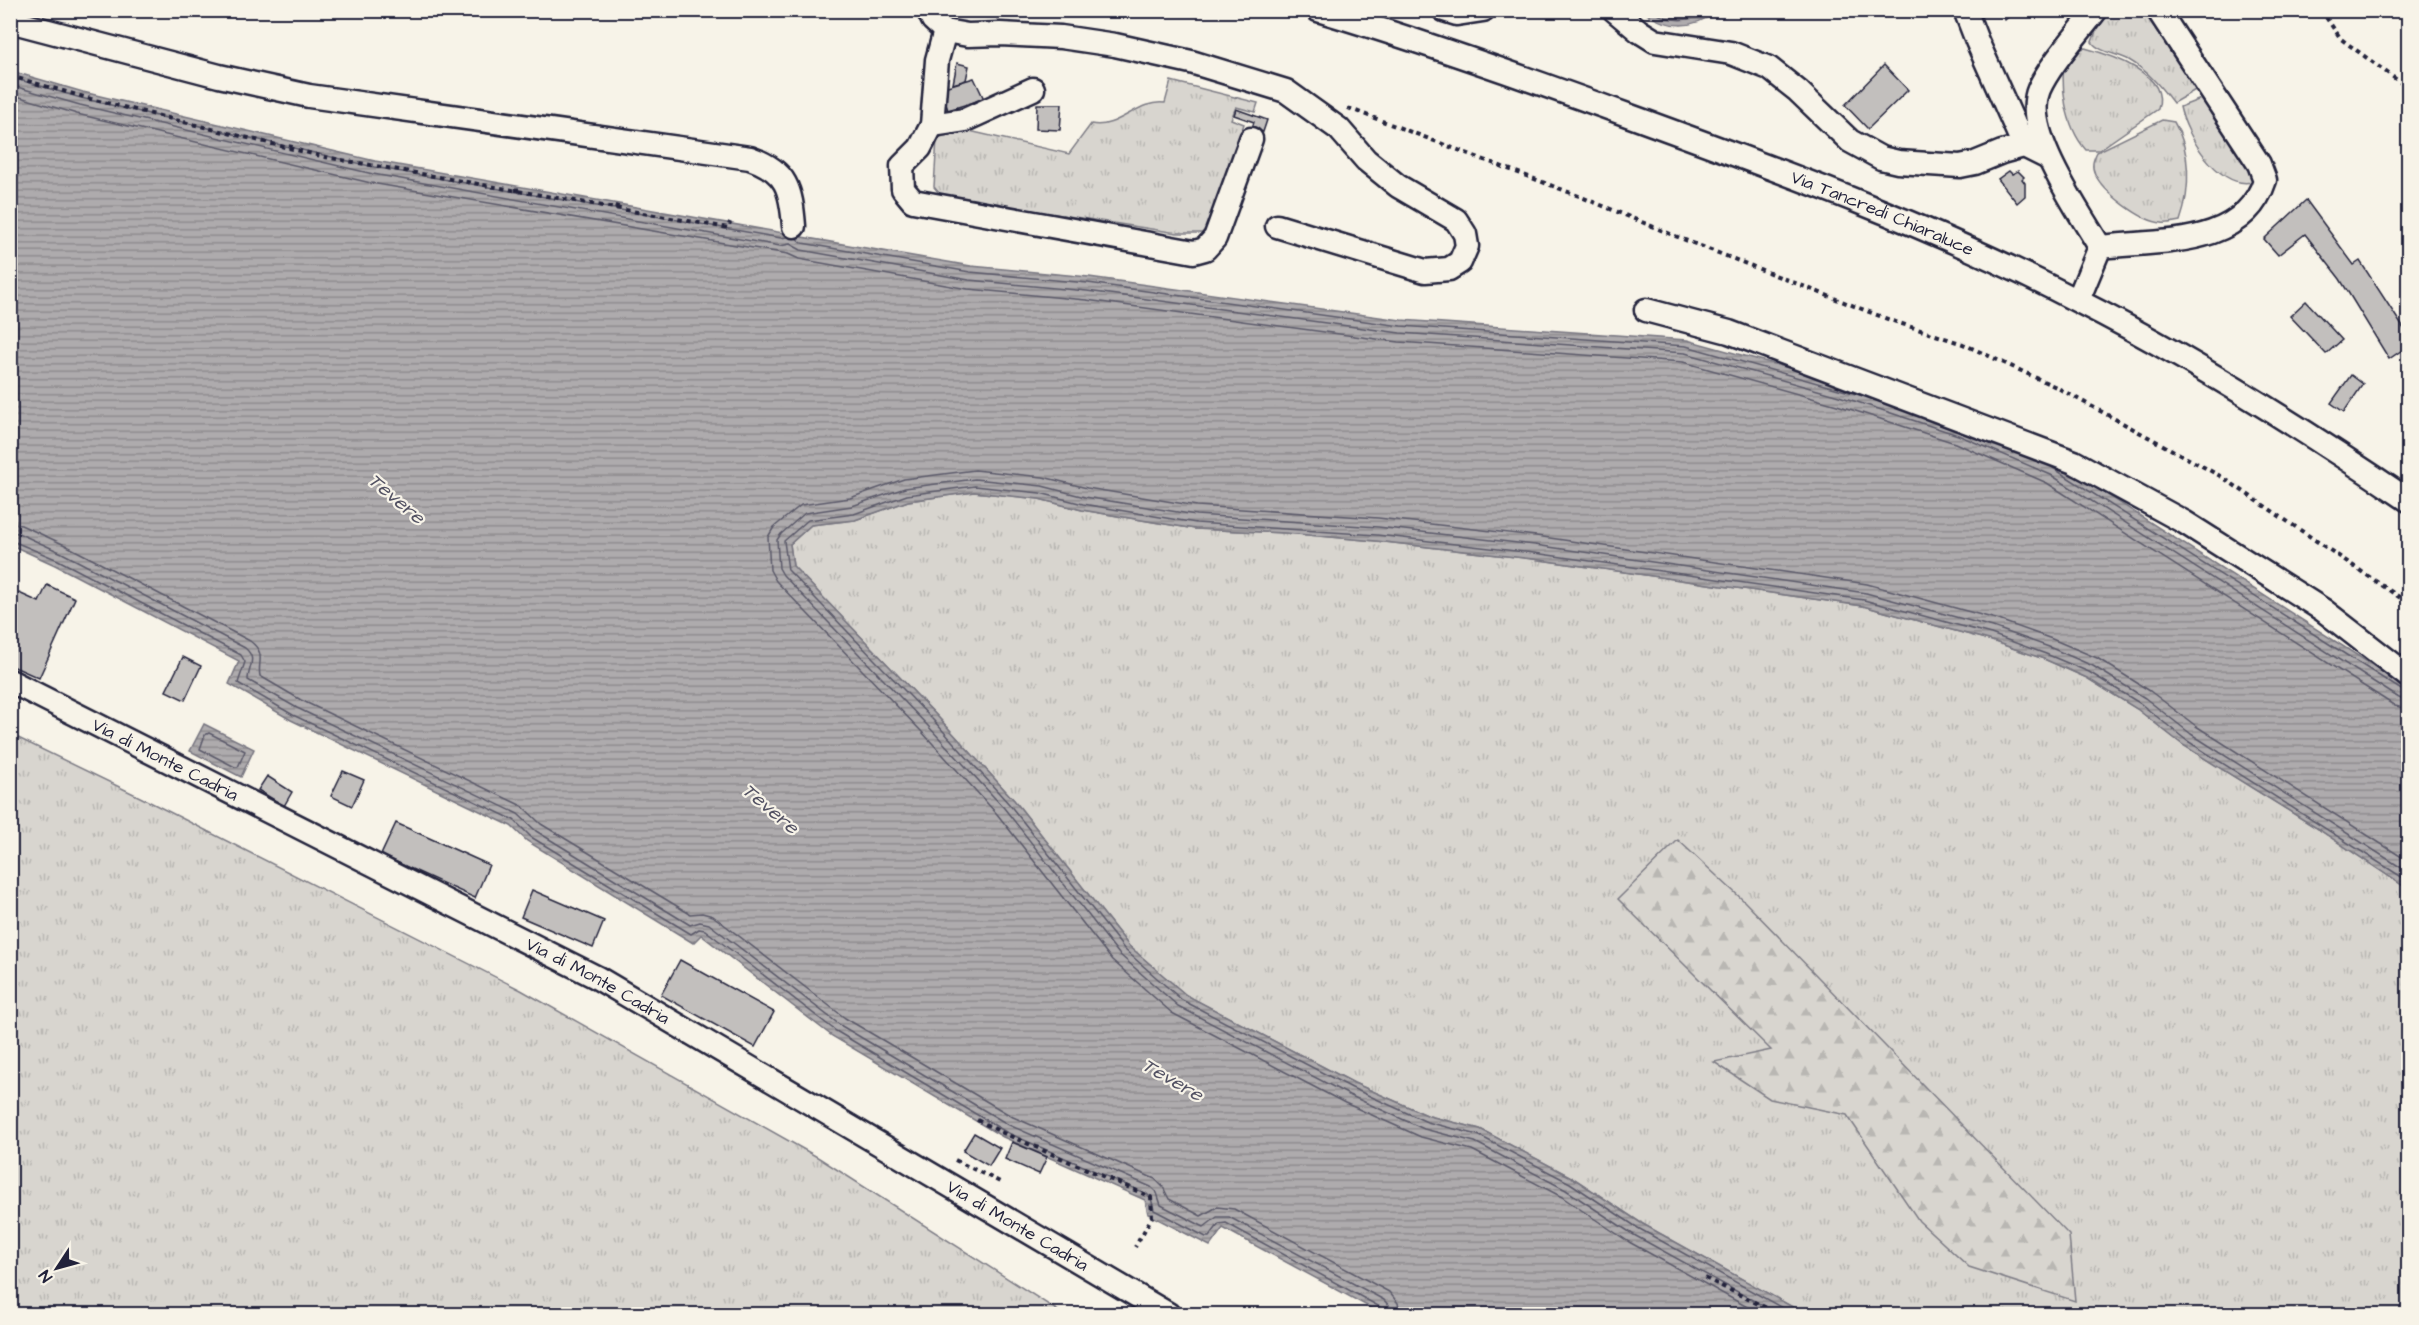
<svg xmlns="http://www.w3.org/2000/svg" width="2419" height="1325" viewBox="0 0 2419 1325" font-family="'Architects Daughter',sans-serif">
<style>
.grass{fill:url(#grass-tufts);stroke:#7d7c85;stroke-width:1.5}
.forest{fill:url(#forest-firs);stroke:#7d7c85;stroke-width:1.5}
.water{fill:url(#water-rules);stroke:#76747f;stroke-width:1.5}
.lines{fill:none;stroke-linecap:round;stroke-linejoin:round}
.shore{stroke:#5a5969;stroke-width:1.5}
.building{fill:#c2bfbd;stroke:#22223b;stroke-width:1.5}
.minor-casing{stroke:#22223b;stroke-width:27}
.path{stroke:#22223b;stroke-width:4;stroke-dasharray:4.5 4.5;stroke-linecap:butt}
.minor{stroke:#f7f3e8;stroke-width:22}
.labels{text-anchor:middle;stroke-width:4.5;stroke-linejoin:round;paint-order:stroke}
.street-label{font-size:18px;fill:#22223b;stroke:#f7f3e8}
.water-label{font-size:20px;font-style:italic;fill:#535263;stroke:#f7f3e8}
</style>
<defs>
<pattern id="grass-tufts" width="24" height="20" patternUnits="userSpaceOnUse" patternTransform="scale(1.5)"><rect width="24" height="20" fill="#d8d5cf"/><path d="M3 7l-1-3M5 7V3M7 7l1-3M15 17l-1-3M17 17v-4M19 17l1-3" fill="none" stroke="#b9b7b3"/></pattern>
<pattern id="forest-firs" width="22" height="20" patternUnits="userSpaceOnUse" patternTransform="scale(1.5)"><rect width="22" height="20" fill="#d8d5cf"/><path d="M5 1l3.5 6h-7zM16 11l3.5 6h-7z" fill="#b9b7b3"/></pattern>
<pattern id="water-rules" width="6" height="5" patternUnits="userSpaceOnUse" patternTransform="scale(1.5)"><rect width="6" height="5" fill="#aeabad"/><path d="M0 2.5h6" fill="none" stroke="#8d8b8e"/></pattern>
</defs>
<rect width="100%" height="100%" fill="#f7f3e8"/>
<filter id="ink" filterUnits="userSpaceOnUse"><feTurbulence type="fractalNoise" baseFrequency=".0167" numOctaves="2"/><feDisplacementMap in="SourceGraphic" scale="12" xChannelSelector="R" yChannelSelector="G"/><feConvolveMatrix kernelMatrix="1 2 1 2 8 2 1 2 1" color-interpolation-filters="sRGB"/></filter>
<g filter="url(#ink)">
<!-- grass -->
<g class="grass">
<path d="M2109 11H2146L2196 84 2197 89 2173 103C2160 86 2148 71 2129 60 2118 54 2099 52 2092 42L2096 31Z"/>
<path d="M2085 48C2111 55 2170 74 2158 109L2099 150H2086C2065 126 2059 84 2066 53Z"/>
<path d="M1171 81 1258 103 1255 112 1236 107 1231 119 1244 124 1206 228 1202 233H1177L965 200 940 194 934 187 937 138 965 130 1069 154 1091 124C1118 130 1138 99 1165 103Z"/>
<path d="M2206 97 2257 171 2252 182C2218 189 2186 135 2180 107Z"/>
<path d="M2162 120 2174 122C2191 150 2191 190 2180 221 2175 222 2168 224 2162 223 2142 222 2103 192 2095 174 2091 166 2093 160 2097 152Z"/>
<path d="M974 492 1039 499 1082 510 1195 529 1285 533 1376 541 1533 559 1863 606 1989 640 2044 659 2087 678 2137 709 2183 745 2315 827 2408 889V1314H1805L1641 1223 1573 1178 1480 1129 1429 1116 1354 1083 1186 995 1129 946 1014 800 938 717 793 566 790 544 811 525 855 520 908 501Z"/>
<path d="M10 734 140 797 521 990 819 1158 1063 1314H11Z"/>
</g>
<!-- forest -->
<path class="forest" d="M1678 840 1744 901 2069 1235 2075 1301 1969 1267 1919 1221 1847 1115 1770 1099 1714 1062 1771 1050 1618 899Z"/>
<!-- water -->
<g class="water">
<path d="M1642 11H1717C1693 30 1667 29 1642 11Z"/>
<path d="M11 71 83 92 375 161 783 233 785 225 801 227 802 237 971 266 1089 277 1401 320 1687 340 1843 383 2058 463 2408 688V889L2315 827 2183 745 2137 709 2087 678 2044 659 1989 640 1863 606 1533 559 1376 541 1285 533 1195 529 1082 510 1039 499 974 492 908 501 855 520 811 525 790 544 793 566 938 717 1014 800 1129 946 1186 995 1354 1083 1429 1116 1480 1129 1573 1178 1641 1223 1805 1314H1382L1223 1228 1210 1246 1148 1214 1145 1200 1003 1137 832 1036 701 935 693 943 527 841 511 826 291 720 229 684 239 661 55 565 11 545Z"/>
<path d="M204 724 254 749 241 777 190 751Z"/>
</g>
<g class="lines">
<!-- shore -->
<g class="shore">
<path d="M1652 10C1668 23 1692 23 1708 10"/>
<path d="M10 77 81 98 374 167 781 238 787 237"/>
<path d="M10 85 80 105 373 174 780 246 790 244 801 250 969 280 1087 291 1400 333 1685 353 1839 396 1958 435 2051 475 2399 698 2408 700"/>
<path d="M10 94 77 114 371 183 788 254 799 259 968 289 1086 300 1399 342 1683 362 1837 405 1955 443 2047 483 2395 706 2408 709"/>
<path d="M796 238 802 243 970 272 1088 283 1401 326 1686 346 1860 395"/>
<path d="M2053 468 2403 691 2408 692"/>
<path d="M10 523 21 525 65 545 250 641C267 654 257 662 260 676L301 700 522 806 541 824 690 914 702 913 713 916 845 1018 1013 1117 1155 1179 1163 1187 1169 1199 1201 1216 1217 1207 1234 1209 1389 1292 1398 1303 1400 1314"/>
<path d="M10 532 18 533 62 553 245 648C258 659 248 667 248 680L297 708 518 814 536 831 690 925 700 922 709 924 840 1025 1009 1125 1151 1187 1157 1193 1161 1205 1204 1227 1217 1217H1229L1384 1300 1390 1307 1391 1314"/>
<path d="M10 540 58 560 241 655 245 662 238 683 293 715 514 820 531 837 691 934 699 929 705 930 836 1031 1006 1132 1147 1194 1151 1198 1154 1210 1206 1237H1209L1219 1224 1226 1223 1380 1307 1384 1314"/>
<path d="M209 733 245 751 238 767H235L200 749 205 735Z"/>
<path d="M1760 1314 1629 1242 1562 1197 1472 1150 1421 1137 1345 1103 1172 1013 1112 960 997 814 922 732 776 581 770 570 768 537 774 527 801 505 850 498 904 479 975 470 1043 477 1087 488 1197 506 1378 518 1536 536 1867 584 1996 619 2052 639 2097 658 2150 691 2196 726 2408 861"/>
<path d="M1778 1314 1634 1235 1566 1190 1475 1142 1424 1129 1349 1095 1178 1006 1119 954 1004 808 928 726 783 575 779 568 777 540 781 534 805 513 852 506 905 488 975 479 1042 486 1085 497 1196 515 1378 527 1535 545 1866 593 1993 627 2049 647 2093 666 2145 698 2191 734 2408 872"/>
<path d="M1793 1314 1638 1228 1570 1183 1478 1135 1427 1122 1352 1088 1182 1000 1125 950 1009 804 934 721 788 570 784 541 808 520 854 514 907 495 975 486 1040 493 1083 504 1196 523 1377 535 1534 553 1864 600 1991 634 2046 654 2089 672 2141 704 2186 740 2408 881"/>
</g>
</g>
<!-- building -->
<g class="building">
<path d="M1997 10H2016L2005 20Z"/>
<path d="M957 63 969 66 966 80 953 84Z"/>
<path d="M1884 65 1908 90 1868 129 1845 105Z"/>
<path d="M974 78 984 99 948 110 941 88Z"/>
<path d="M1037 104H1062L1060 130 1036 129Z"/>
<path d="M1236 109 1267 120 1263 132 1252 128 1254 122 1234 115Z"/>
<path d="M2009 171 2012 174 2018 171 2024 177 2022 179 2025 183V196L2017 203 1998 179Z"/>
<path d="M2306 200 2354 265 2360 261 2408 335V346L2389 359 2340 279 2305 234 2278 255 2264 239Z"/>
<path d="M2306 301 2342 340 2326 354 2290 316Z"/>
<path d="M2351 375 2363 384 2344 412 2331 403Z"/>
<path d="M47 585 75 598 39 678 10 665V589L39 602Z"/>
<path d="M183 657 201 666 185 700 166 691Z"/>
<path d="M343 771 364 780 352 806 331 796Z"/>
<path d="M267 776 292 792 284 806 258 790Z"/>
<path d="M396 823 489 865 475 898 381 855Z"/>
<path d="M532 890 604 921 593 948 521 917Z"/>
<path d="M680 960 774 1012 755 1047 661 995Z"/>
<path d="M974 1133 1000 1148 989 1166 963 1151Z"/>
<path d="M1012 1142 1047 1157 1039 1174 1005 1159Z"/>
</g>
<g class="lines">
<defs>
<g id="minor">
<path d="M928 10 933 20 945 31 968 35 1000 34 1061 37 1115 45 1191 62 1286 91 1339 129 1366 160 1398 186 1456 220 1465 234 1467 246 1460 262 1449 269 1425 271 1277 226"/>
<path id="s1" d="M1318 10C1425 42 1529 79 1633 117 1784 172 1935 227 2078 301 2193 359 2302 428 2408 500"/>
<path d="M1444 10 1457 14 1483 10"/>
<path d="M1614 10 1639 31 1655 41 1731 53 1769 68 1798 91 1850 141 1881 158 1898 162 1960 166 1975 163 2002 152 2024 146 2048 158"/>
<path d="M1965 10 1977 41 2024 146"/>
<path d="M2096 10C2079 33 2050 64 2039 89 2021 130 2079 211 2100 247"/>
<path d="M10 21 219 76 309 96 750 158C787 171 791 189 794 226"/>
<path d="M945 31 937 60 932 125 920 148 902 166 903 189 913 201 1194 252 1205 249 1215 238 1251 139"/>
<path d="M932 125 965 120 1033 89"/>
<path d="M2100 247C2157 240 2243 249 2265 180L2259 164 2158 10"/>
<path d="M2078 300 2100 247"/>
<path d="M1646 310 1729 332 2074 462 2184 522 2323 610 2408 676"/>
<path id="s2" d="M10 681 596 977 1168 1314"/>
</g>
</defs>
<!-- minor casing -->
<use href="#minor" class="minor-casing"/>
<!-- path -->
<g class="path">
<path d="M2321 10 2341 39 2408 88"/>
<path d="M10 76 91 99 325 157 728 228 730 222"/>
<path d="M1348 108 1579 196 1685 240 1890 320 1963 344 2056 387 2222 477 2408 603"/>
<path d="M290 149 292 141"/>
<path d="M517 192V185"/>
<path d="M616 209 618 202"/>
<path d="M977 1120 1003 1133 1151 1197 1152 1217 1135 1247"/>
<path d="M955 1160 1002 1183"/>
<path d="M1705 1278 1779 1314"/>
</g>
<!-- minor -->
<use href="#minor" class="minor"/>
</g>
</g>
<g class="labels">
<!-- street labels -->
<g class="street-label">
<text dy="6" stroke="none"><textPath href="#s1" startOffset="600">Via Tancredi Chiaraluce</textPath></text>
<text dy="6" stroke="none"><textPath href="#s2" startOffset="174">Via di Monte Cadria</textPath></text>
<text dy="6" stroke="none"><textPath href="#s2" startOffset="660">Via di Monte Cadria</textPath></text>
<text dy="6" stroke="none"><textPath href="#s2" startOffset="1146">Via di Monte Cadria</textPath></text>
</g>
<!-- water labels -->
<g class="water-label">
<text transform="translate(397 498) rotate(40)" y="7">Tevere</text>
<text transform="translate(771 808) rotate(40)" y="7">Tevere</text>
<text transform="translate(1173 1079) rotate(30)" y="7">Tevere</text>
</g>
</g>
<!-- margin -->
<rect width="2419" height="1325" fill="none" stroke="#f7f3e8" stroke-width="36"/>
<rect x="18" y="18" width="2383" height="1289" fill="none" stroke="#22223b" stroke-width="2" filter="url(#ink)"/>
<!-- north arrow -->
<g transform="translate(57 1268) rotate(234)" stroke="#f7f3e8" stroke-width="4.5" paint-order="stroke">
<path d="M0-4.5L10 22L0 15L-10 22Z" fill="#22223b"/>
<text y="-9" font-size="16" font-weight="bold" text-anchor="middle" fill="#22223b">N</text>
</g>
</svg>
